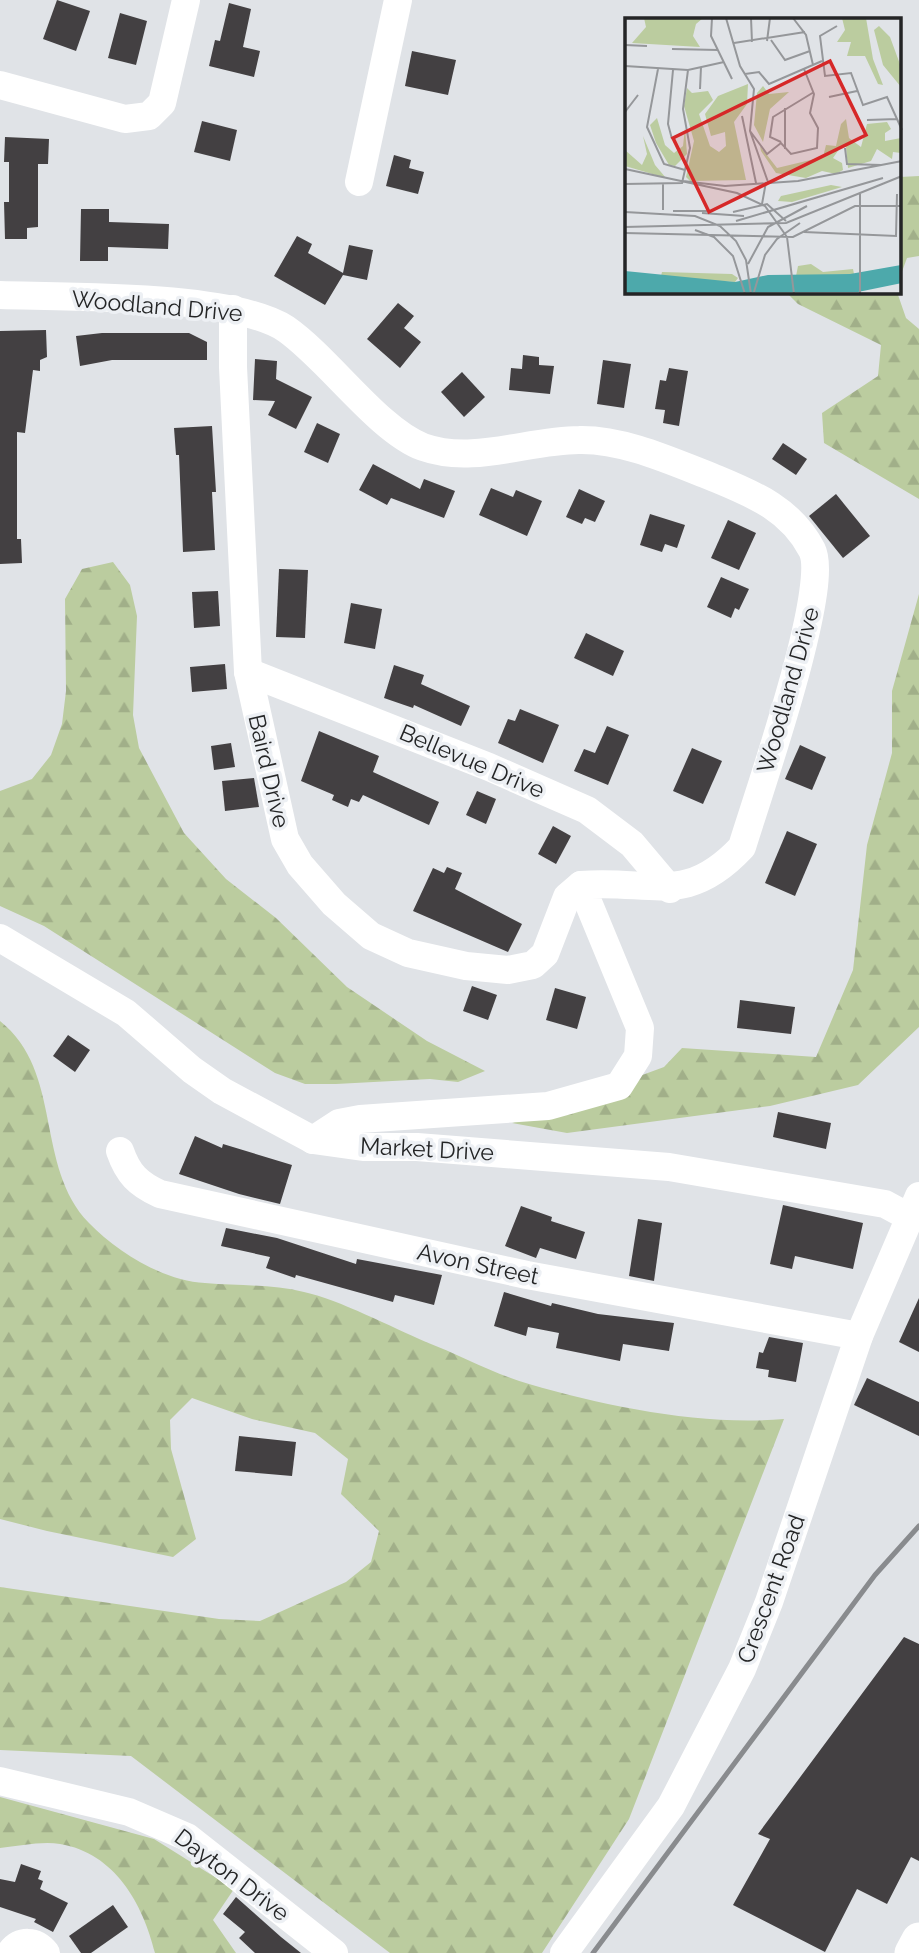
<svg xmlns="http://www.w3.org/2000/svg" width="919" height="1953" viewBox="0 0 919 1953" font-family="Raleway,sans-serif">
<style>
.forest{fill:url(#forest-firs)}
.building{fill:#434042}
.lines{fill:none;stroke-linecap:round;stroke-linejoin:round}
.minor{stroke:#fff;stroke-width:28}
.major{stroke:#fff;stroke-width:35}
.rail{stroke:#898b8e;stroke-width:5}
.labels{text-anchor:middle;stroke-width:7;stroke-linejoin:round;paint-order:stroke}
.street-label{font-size:23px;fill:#242526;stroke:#edf0f4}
.inset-road{fill:none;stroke:#95979a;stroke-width:2}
.view{fill:#d62828;fill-opacity:0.15;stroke:#d62828;stroke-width:3.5}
.inset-edge{fill:none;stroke:#242526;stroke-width:3.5}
</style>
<defs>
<pattern id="forest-firs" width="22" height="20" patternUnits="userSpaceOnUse" patternTransform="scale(1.75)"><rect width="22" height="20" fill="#bbcc9f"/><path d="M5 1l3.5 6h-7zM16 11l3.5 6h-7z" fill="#a1af89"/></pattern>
</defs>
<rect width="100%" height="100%" fill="#e0e3e7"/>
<!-- forest -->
<g class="forest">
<path d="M919 176V256L907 258 900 277V177Z"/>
<path d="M786 292H897L906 318 919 329V499L824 443 822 413 878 376 881 345 798 304Z"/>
<path d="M113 562 130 585 137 616 133 715 139 748 184 833 226 879 276 918 347 987 427 1041 485 1071 458 1082 430 1079 336 1084H305L275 1073 44 926 0 906V791L32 779 51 755 62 724 66 691 65 599 82 569Z"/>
<path d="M919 594V1027L858 1085 770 1106 567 1133 512 1123 664 1067 682 1048 816 1057 853 970 867 845 892 753V691Z"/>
<path d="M0 1021C64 1072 34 1166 89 1223 117 1252 164 1281 205 1283 238 1286 271 1284 304 1292 340 1300 391 1327 426 1342 460 1355 494 1374 529 1384 609 1407 701 1426 784 1419L629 1819 542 1953H390L131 1756 0 1750V1587L219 1619 260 1621 346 1582 371 1562 379 1531 341 1494 348 1459 315 1433 252 1419 192 1398 170 1420 171 1449 196 1539 173 1557 47 1531 0 1519Z"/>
<path d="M0 1797 154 1839 234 1889 213 1920 236 1953H155C143 1904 115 1853 60 1844 42 1841 19 1846 0 1848Z"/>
</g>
<!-- building -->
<g class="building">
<path d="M57 0 90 11 76 51 43 39Z"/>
<path d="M229 3 251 9 243 47 260 51 254 77 209 66 215 40 220 41Z"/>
<path d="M120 13 147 21 136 65 108 58Z"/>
<path d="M412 51 456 60 448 95 405 86Z"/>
<path d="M202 121 237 130 230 161 194 152Z"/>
<path d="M5 137 49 139 48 164H38V227L27 228V239H5L4 202H9V162H4Z"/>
<path d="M394 155 411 160 409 168 424 172 418 194 386 186Z"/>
<path d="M81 209H109V222L169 224 168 249 108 247V261H80Z"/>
<path d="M297 236 312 244 308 253 343 273 349 245 373 250 367 280 343 275 325 305 274 276Z"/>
<path d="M398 303 414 316 404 328 421 342 400 368 367 339Z"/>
<path d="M46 330 47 357 40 360V371L33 370 25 433 17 432V539H21L22 563 0 564V331Z"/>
<path d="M102 333H189L207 342V360H112L80 366 76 336Z"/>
<path d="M523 355 539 357V365L554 366 550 394 509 390 511 368 522 369Z"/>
<path d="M255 359 277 361 276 379 312 397 296 429 268 415 275 401 253 400Z"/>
<path d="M603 360 631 364 624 408 597 404Z"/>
<path d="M669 368 688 371 679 426 663 423 665 410 655 409 660 380 666 381Z"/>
<path d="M462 372 485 397 464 417 441 392Z"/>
<path d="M317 423 340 434 328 463 304 452Z"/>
<path d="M212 426 216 492H212L215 550 183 552 179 455H176L174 428Z"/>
<path d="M783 443 807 459 796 475 772 459Z"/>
<path d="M373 464 420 489 424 479 455 491 444 518 391 498 387 505 359 490Z"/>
<path d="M491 488 513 497 516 490 542 501 527 536 479 515Z"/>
<path d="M579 489 605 501 595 522 585 518 582 524 566 517Z"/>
<path d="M836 494 870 536 843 558 809 516Z"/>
<path d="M650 514 685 525 677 548 665 544 662 552 640 545Z"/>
<path d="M728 520 756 533 739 570 711 558Z"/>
<path d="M279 569 308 570 305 638 276 637Z"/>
<path d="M721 577 749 589 739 610 735 608 731 618 707 607Z"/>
<path d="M218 591 220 626 194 628 192 592Z"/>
<path d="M351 603 382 609 375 649 344 643Z"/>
<path d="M586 633 624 651 613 676 574 658Z"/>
<path d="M225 664 227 689 192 692 190 667Z"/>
<path d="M394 665 424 675 421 684 470 706 461 726 414 705 413 708 384 698Z"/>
<path d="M520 709 559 725 543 763 498 743 508 719 515 721Z"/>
<path d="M607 726 629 735 608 785 574 771 584 749 595 753Z"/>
<path d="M319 731 379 756 373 772 439 802 429 825 363 795 359 802 351 799 348 807 332 800 334 795 301 781Z"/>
<path d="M231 743 235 767 214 770 211 746Z"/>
<path d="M800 745 826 757 812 790 785 779Z"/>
<path d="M692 748 722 761 703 804 673 791Z"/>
<path d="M254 778 259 807 225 811 222 781Z"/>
<path d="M477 791 496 799 486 824 466 815Z"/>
<path d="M553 826 571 836 556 864 538 854Z"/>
<path d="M787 831 817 844 795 896 765 883Z"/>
<path d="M447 867 462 873 455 889 522 924 508 952 413 911 433 868 444 873Z"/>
<path d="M472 986 497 995 488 1020 463 1011Z"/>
<path d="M555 988 586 997 577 1029 546 1020Z"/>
<path d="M740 1000 795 1007 791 1034 737 1028Z"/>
<path d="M68 1035 90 1050 75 1072 53 1056Z"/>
<path d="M778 1112 831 1123 826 1149 773 1137Z"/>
<path d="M195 1136 222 1148 223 1144 292 1165 280 1204 239 1194 179 1174Z"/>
<path d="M783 1205 863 1223 853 1269 795 1256 792 1269 770 1264Z"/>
<path d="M521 1206 552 1217 551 1221 585 1232 576 1259 540 1248 536 1258 505 1246Z"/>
<path d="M638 1219 662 1223 654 1281 629 1276Z"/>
<path d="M226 1228 277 1238 356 1264 357 1259 442 1275 434 1305 395 1295 393 1302 296 1275 295 1278 266 1268 270 1257 221 1246Z"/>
<path d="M504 1292 551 1306 552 1303 598 1314 674 1323 669 1351 623 1344 620 1361 556 1348 559 1333 528 1327 526 1336 494 1326Z"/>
<path d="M919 1298V1352L899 1342Z"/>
<path d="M769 1337 803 1343 796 1382 768 1377 769 1370 756 1368 759 1352 763 1353Z"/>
<path d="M867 1378 919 1402V1436L854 1405Z"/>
<path d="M239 1436 296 1442 292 1476 235 1471Z"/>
<path d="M904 1637 919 1644V1861L911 1857 887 1904 857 1889 825 1952 733 1905 770 1839 758 1834Z"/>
<path d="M21 1864 41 1871 38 1879 43 1881 40 1889 68 1903 53 1932 34 1922 36 1919 0 1907V1879L15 1882Z"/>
<path d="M236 1897 281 1937 301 1953H255L239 1938 245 1932 223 1914Z"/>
<path d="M113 1905 128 1927 91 1953H81L69 1936Z"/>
</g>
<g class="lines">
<!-- minor -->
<g class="minor">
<path d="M0 85 125 119 149 116 162 103 186 0"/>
<path d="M359 182 398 0"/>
<path d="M0 295C68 297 233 294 286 329 329 359 378 430 423 447 473 465 528 440 579 440 623 439 671 461 712 477 753 494 790 508 812 550 831 587 757 797 742 847 686 907 652 879 581 885L640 1028 638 1056 619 1086 548 1106 360 1119 339 1123 313 1140"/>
<path d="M233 309V367L248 672 285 839 300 865 334 904 371 936 408 953 466 966 508 970 533 965 545 954 567 897 581 885"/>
<path d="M248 672 489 767 587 810 632 844 670 889"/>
<path d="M0 938 126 1013 192 1070 222 1091 313 1140 363 1147H417L669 1167 885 1204 909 1217"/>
<path d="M120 1151C128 1174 138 1184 160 1194L527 1275 859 1336"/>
<path d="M0 1781 129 1812 187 1837 334 1953"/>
<path d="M10 1953C20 1939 36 1940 46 1953"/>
<path d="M564 1953 671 1806 742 1669 769 1602 859 1336 919 1196"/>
</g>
<!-- major -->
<path class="major" d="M912 1953 919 1940"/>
<!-- rail -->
<path class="rail" d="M593 1953 875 1575 919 1526"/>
</g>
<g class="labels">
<!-- street labels -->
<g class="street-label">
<text transform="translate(157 306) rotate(5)" y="8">Woodland Drive</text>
<text transform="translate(788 690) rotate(-74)" y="8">Woodland Drive</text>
<text transform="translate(472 761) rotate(23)" y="8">Bellevue Drive</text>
<text transform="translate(269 771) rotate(77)" y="8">Baird Drive</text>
<text transform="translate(427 1149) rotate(3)" y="8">Market Drive</text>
<text transform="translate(478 1264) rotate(12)" y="8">Avon Street</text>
<text transform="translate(771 1589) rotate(-70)" y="8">Crescent Road</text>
<text transform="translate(232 1875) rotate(37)" y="8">Dayton Drive</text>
</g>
</g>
<!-- overview -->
<g transform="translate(625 18)">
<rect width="276" height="276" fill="#e0e3e7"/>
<path d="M19 0H78L71 6 68 18 75 29 7 25 21 9ZM217 0H241L248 41 258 67 253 66 240 38H222L226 24H212L220 12ZM254 8 265 19 276 49V69L258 47 249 12ZM123 66 122 86 109 104 121 162 65 163 61 159 69 123 59 88 62 70 67 75 83 73 88 82 74 96 85 128 94 134 101 128 100 114 86 118 80 96 93 78ZM138 68 144 76 164 74 145 91 138 124 129 107 132 75ZM32 100 40 127 49 135 58 128 60 110 62 136 50 148 44 147 31 125 25 107ZM221 101 224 120 236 129 242 106 262 104 266 111 260 115V123L276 120V135L268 134 267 141 252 131 246 143 223 150 221 129 217 127 208 140 217 145 218 152 211 156 197 153 181 160 151 155 136 133 135 128 152 150 198 139 201 127 211 128 216 106ZM18 118 30 147 41 160 0 148V132L17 147 22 136ZM206 167 217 169 167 184 153 183 156 178ZM186 246 198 254 228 251 229 256 171 258 173 248ZM37 254 107 256 113 260 110 264 42 260 36 258Z" fill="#bbcc9f"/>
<path d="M276 247 277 265 233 274 0 275V253L110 264 143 257 225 256Z" fill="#4da9ab"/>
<path class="inset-road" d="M87 0 86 18 107 61M101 0 115 48 129 71 125 113 143 164M126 0 127 24M168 0 181 17 188 47M212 8 195 18 200 58 226 55 238 87 262 79 277 112M146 22 160 42 185 33M142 23 145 0M109 25 180 14M0 27 22 28M47 31 93 32M0 48 63 52 99 44M33 51 22 109 39 146 60 152M120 56 134 54 144 66 197 43M75 71 76 49M204 79 232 73M0 94 13 77 10 81M117 98 131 165M242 102 272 101M125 113 142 136 156 125 166 136 192 130 193 110 185 95 189 76 179 51M47 121 43 106 48 52M156 124 145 119 148 99 189 74M220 130 222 146 256 147M160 131V90M0 151 112 175 140 188 162 219 169 276M58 163 100 168 173 163 277 143M0 166 57 165 65 130 58 91 63 52M137 186 141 164M38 192V165M48 193H82M0 194 70 198 95 208 111 223 121 242 126 276M108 194 142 186 161 203M77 195 119 198M111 203 258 160M0 209 161 205 277 158M70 212 89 219 108 238 120 276M179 214 271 218 272 176M0 215 168 219 230 188H277M123 246 143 209 182 188M129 274 140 237 152 221 175 205M235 276V176"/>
<path class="view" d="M205 43 241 117 84 194 48 120Z"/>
<rect width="276" height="276" class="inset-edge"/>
</g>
</svg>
